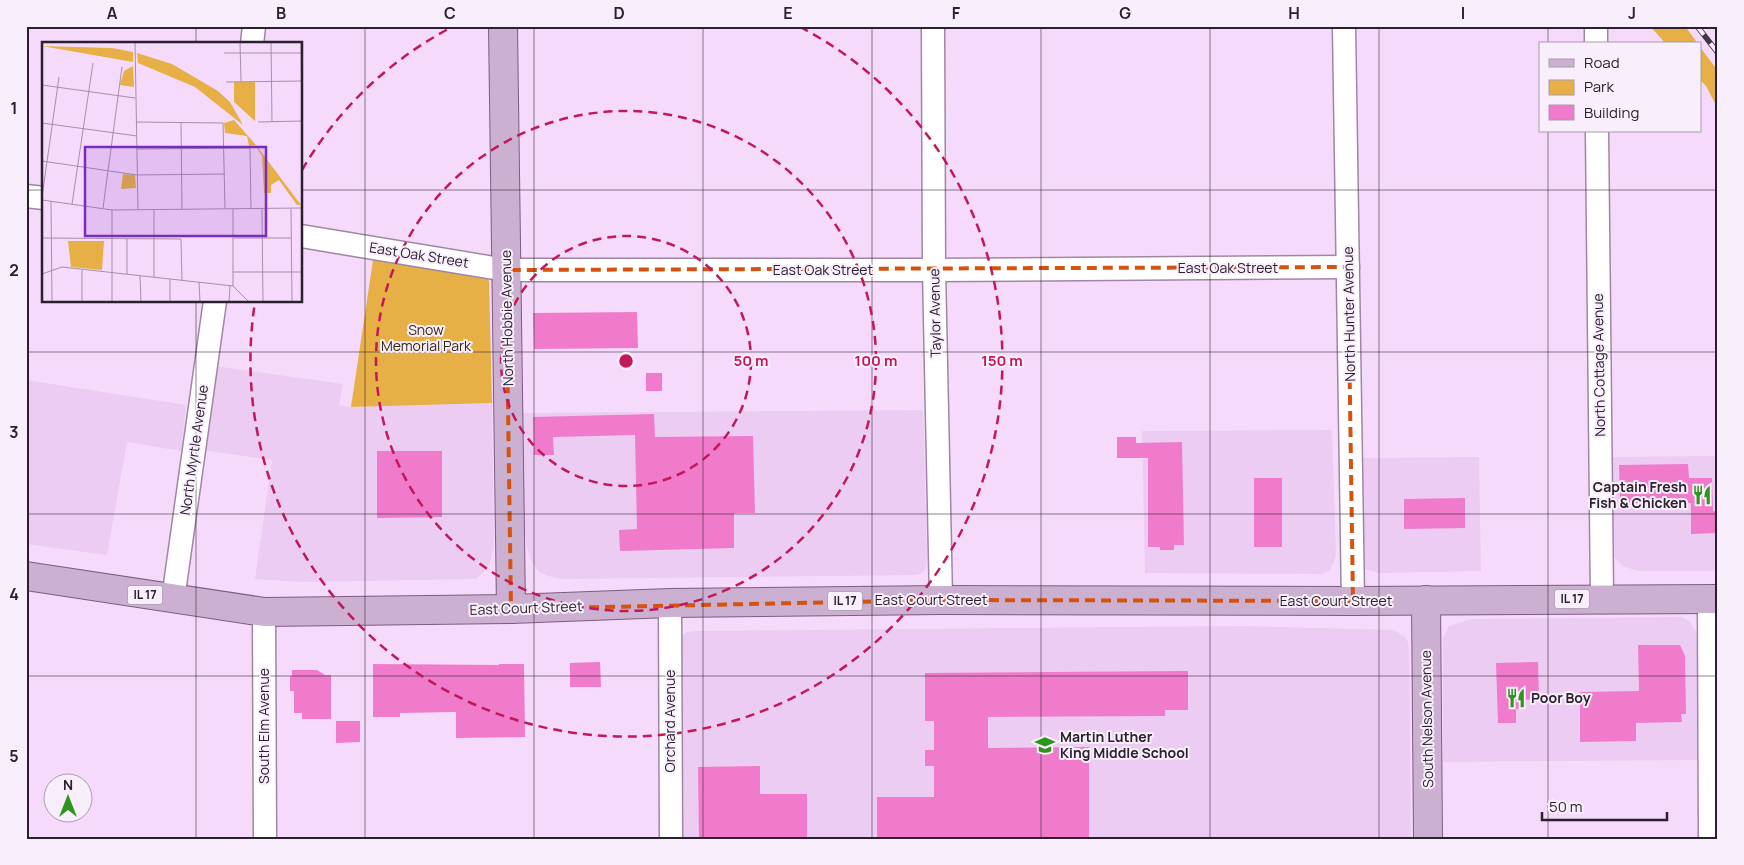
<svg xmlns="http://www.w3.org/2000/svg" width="1744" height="865" viewBox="0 0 1744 865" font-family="Manrope,sans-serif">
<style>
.built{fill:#ecccf2}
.green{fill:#e6b046}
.building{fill:#f07bca}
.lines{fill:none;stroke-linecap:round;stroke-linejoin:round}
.minor-casing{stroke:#a086a4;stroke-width:25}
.major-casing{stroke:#7e5b84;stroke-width:30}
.minor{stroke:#fff;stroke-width:22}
.major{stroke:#ccb0d1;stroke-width:28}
.rail-casing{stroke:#433646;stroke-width:5.5}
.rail{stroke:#f9eefb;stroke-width:4;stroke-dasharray:11;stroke-linecap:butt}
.marked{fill:none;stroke:#d5530f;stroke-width:4;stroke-dasharray:10 6;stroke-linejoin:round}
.grid{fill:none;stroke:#2b202d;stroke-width:1;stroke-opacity:0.55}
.ring{fill:none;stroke:#c2185b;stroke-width:2.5;stroke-dasharray:9 6}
.labels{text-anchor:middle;stroke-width:4;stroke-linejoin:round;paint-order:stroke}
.shield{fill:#f9eefb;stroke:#695e6b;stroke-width:1}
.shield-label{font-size:12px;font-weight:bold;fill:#2b202d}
.street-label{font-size:14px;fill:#2b202d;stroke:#f9eefb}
.park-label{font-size:14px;fill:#352912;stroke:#f9eefb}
.poi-label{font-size:14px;font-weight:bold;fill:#2b202d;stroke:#f9eefb;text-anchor:start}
.inset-road{fill:none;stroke:#a590a9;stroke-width:1}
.view{fill:#7b2cbf;fill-opacity:0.15;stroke:#7b2cbf;stroke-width:2.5}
.inset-edge{fill:none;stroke:#2b202d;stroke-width:2.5}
.centre{fill:#c2185b;stroke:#f9eefb;stroke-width:2.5}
.ring-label{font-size:15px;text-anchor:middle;font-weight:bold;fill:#c2185b;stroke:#f9eefb;stroke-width:4;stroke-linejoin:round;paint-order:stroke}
.neatline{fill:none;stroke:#2b202d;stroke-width:2}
.grid-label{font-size:16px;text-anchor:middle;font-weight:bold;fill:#2b202d}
</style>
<rect width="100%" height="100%" fill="#f6dafb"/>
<!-- built -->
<g class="built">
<path d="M215 366 343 384 339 405 351 407 492 403 494 545 490 563 485 571 475 579 303 582 255 579 272 460 203 450Z"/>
<path d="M26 380 186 405 181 451 127 442 107 555 26 544Z"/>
<path d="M923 410 927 557 926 567 923 572 917 575 563 579 548 576 538 571 531 560 527 548 521 491 518 413Z"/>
<path d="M1332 430 1336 556 1330 570 1322 574 1145 573 1142 431Z"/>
<path d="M1718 456V571H1638L1622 566 1613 555 1612 547 1611 457Z"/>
<path d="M1479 457 1481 571 1379 573 1365 569 1362 564 1358 458Z"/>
<path d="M1682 617 1689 621 1696 631 1698 642V760L1443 762V638L1449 626 1472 619Z"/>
<path d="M1242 626 1394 630 1405 637 1408 642 1409 651 1411 839H680L681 636 687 632 694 631Z"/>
</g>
<!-- green -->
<g class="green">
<path d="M1650 26H1685L1698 44H1666Z"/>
<path d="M1700 47 1718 71V109L1706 86 1700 80Z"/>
<path d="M373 260 486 276 489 281 492 403 351 407Z"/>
</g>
<!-- building -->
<g class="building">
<path d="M637 312 638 348 534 349 533 313Z"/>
<rect x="646" y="373" width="16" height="18"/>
<path d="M654 414 655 437 753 436 755 513H734V548L620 551 619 530 637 529 635 435 553 437 554 455H534L533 417Z"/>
<path d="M1117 437H1136V443L1182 442 1184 545H1174V550H1160V547H1148V458H1117Z"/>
<path d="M377 451H442V517L377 518Z"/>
<path d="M1688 464 1689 478H1712L1713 511 1718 512V533L1691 534V503H1620L1619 465Z"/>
<rect x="1254" y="478" width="28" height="69"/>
<path d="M1465 498V528L1404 529V499Z"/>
<path d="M1638 645H1680L1685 656 1686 714H1681L1682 722 1636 723V741L1580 742V692L1639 691Z"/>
<path d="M600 662 601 687H570V663Z"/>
<path d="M1538 662 1539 699 1521 700V709H1516V723H1498L1496 663Z"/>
<path d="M373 664 499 665V664H524L525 737 456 738V712L400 713V717H373Z"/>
<path d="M292 670H317L325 675H331V719H302V713H294V691H290V676H292Z"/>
<path d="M1188 671V710H1165V716L988 717V748L1089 747V839H877V797H934V766H925V750H934V721H925V673Z"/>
<path d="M336 721H360V742L336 743Z"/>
<path d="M760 766V794H807V839H699L698 767Z"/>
</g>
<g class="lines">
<defs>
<g id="minor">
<path d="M933 26 934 270 941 600"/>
<path d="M1344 26 1353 601"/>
<path d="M1596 26V44"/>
<path d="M252 44 254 26"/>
<path d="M1597 131 1602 599"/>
<path d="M26 196 44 198"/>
<path d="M301 236 506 270H934L1348 267"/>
<path d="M173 599 215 301"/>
<path d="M1709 599 1710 839"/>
<path d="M670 603 671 839"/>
<path d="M264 612 265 839"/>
</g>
<g id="major">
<path d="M503 26 511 609"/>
<path d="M26 576 264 612 511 609 670 603 941 600 1353 601 1718 599"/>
<path d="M1426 600 1428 839"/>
</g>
</defs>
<!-- minor casing -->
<use href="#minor" class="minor-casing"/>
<!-- major casing -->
<use href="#major" class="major-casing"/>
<!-- minor -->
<use href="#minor" class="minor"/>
<!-- major -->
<use href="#major" class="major"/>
<defs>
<path id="rail" d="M1697 26 1718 53"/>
</defs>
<!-- rail casing -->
<use href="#rail" class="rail-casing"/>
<!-- rail -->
<use href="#rail" class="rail"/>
</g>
<!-- marked area -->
<path class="marked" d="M1348 267 1353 601 941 600 511 609 506 270Z"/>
<!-- grid -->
<path class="grid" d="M196 26V44M365 26V839M534 26V839M703 26V839M872 26V839M1041 26V839M1210 26V839M1379 26V839M1548 26V44M1548 131V839M26 190H44M301 190H1718M196 301V839M26 352H1718M26 514H1718M26 676H1718"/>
<!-- distance rings -->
<g class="ring">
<circle cx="626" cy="361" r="125"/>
<circle cx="626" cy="361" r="250"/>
<path d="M302 170A376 376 0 0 1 452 27M800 27A376 376 0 1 1 255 302"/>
</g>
<!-- icons -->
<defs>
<symbol id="restaurant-bare" viewBox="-9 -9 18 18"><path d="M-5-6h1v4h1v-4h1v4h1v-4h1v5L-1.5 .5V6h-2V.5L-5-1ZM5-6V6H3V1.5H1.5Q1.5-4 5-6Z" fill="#2d951c" stroke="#f9eefb" stroke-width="2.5" paint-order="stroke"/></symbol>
<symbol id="school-bare" viewBox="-9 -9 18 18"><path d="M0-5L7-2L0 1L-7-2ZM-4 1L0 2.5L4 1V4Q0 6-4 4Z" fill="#2d951c" stroke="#f9eefb" stroke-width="2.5" paint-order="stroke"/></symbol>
</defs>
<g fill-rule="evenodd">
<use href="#restaurant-bare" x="1688" y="481" width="28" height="28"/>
<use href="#restaurant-bare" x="1502" y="684" width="28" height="28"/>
<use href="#school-bare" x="1031" y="731" width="28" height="28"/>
</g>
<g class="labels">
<!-- shield labels -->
<g class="shield">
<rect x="127.5" y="585.5" width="35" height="19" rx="4"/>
<rect x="1554.5" y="589.5" width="35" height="19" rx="4"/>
<rect x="827.5" y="591.5" width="35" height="19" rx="4"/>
</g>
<g class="shield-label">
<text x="145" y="599">IL 17</text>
<text x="1572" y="603">IL 17</text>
<text x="845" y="605">IL 17</text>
</g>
<!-- street labels -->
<g class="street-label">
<text transform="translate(419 255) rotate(9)" y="5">East Oak Street</text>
<text x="1228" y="273">East Oak Street</text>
<text x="823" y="275">East Oak Street</text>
<text transform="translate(935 313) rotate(-91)" y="5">Taylor Avenue</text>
<text transform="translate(1349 314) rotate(-91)" y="5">North Hunter Avenue</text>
<text transform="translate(507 318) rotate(-91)" y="5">North Hobbie Avenue</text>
<text transform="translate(1599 365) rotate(-91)" y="5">North Cottage Avenue</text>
<text transform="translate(194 450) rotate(-82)" y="5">North Myrtle Avenue</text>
<text x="931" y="605">East Court Street</text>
<text x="1336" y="606">East Court Street</text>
<text transform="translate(526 608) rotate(-2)" y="5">East Court Street</text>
<text transform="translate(1427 719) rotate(-91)" y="5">South Nelson Avenue</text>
<text transform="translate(670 721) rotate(-90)" y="5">Orchard Avenue</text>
<text transform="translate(264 726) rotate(-90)" y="5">South Elm Avenue</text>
</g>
<!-- park labels -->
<g class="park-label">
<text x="426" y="335">Snow<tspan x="426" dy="16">Memorial Park</tspan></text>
</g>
<!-- poi labels -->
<g class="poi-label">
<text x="1687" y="492" text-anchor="end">Captain Fresh<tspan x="1687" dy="16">Fish &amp; Chicken</tspan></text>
<text x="1531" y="703">Poor Boy</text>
<text x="1060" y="742">Martin Luther<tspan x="1060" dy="16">King Middle School</tspan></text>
</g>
</g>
<!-- overview -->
<g transform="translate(42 42)">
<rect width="260" height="260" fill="#f6dafb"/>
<path d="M0 4 70 6 91 10V20ZM95 11 130 22 176 49 188 60 201 83 153 45 96 21ZM91 24 92 45 78 43 82 29ZM192 40H213V79L192 60ZM192 78 214 103 259 163H255L237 138 229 143V151H222L220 114 213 103 207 104 205 94 183 91 182 81ZM81 132 93 133 94 146 79 147ZM26 199H62L60 228 29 225Z" fill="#e6b046"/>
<path class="inset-road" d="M93 0 96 168M198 0 199 39M229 0 230 80M259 0 260 91M182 11H260M184 40 260 39M0 43 93 56M94 80 181 81 183 166M139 80 140 167M216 80 260 79M0 81 95 94M95 107 208 106 209 167M0 119 95 133 183 132M0 155 17 35M0 158 70 168 260 166M9 159 10 260M30 162 51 21M61 166 80 25M191 167V244M220 167 221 260M249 167 250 260M0 196 139 197 140 238M192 196H249M85 197V232M191 230H260M0 232 20 225 191 244 207 260M98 234 99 260M112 235V168M128 237V260M157 240 158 260M40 260V228M70 260V168M187 260 188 244"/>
<path class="view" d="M43 105H224V194H43Z"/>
<rect width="260" height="260" class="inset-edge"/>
</g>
<circle cx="626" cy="361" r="8" class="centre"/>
<g class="ring-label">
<text x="751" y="366">50 m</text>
<text x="876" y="366">100 m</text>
<text x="1002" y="366">150 m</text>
</g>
<!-- border -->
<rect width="1744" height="865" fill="none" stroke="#f9eefb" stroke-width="55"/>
<!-- legend -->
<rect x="1539" y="42" width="162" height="90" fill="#f9eefb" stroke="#a79ca9"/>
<rect x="1549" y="59" width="25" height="8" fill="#ccb0d1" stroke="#a79ca9"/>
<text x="1584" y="68" font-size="15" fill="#2b202d">Road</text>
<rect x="1549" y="80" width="25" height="15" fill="#e6b046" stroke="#a79ca9"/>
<text x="1584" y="92" font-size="15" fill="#2b202d">Park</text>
<rect x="1549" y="105" width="25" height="15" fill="#f07bca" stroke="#a79ca9"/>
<text x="1584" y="118" font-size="15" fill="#2b202d">Building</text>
<!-- north arrow -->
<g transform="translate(68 798)"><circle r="24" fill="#f9eefb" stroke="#a79ca9"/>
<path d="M0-4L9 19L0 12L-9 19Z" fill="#2d951c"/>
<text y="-8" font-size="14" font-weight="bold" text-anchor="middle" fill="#2b202d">N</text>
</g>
<!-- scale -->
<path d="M1542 812v8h125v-8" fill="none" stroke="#2b202d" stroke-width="2.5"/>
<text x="1549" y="812" font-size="15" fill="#2b202d" stroke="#f9eefb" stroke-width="4" paint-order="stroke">50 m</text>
<rect x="28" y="28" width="1688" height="810" class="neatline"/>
<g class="grid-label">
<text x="112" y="19">A</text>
<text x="281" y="19">B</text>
<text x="450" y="19">C</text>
<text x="619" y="19">D</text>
<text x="788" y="19">E</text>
<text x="956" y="19">F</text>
<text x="1125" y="19">G</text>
<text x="1294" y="19">H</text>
<text x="1463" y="19">I</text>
<text x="1632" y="19">J</text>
<text x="14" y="114">1</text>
<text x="14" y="276">2</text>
<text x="14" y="438">3</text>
<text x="14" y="600">4</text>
<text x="14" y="762">5</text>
</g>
</svg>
